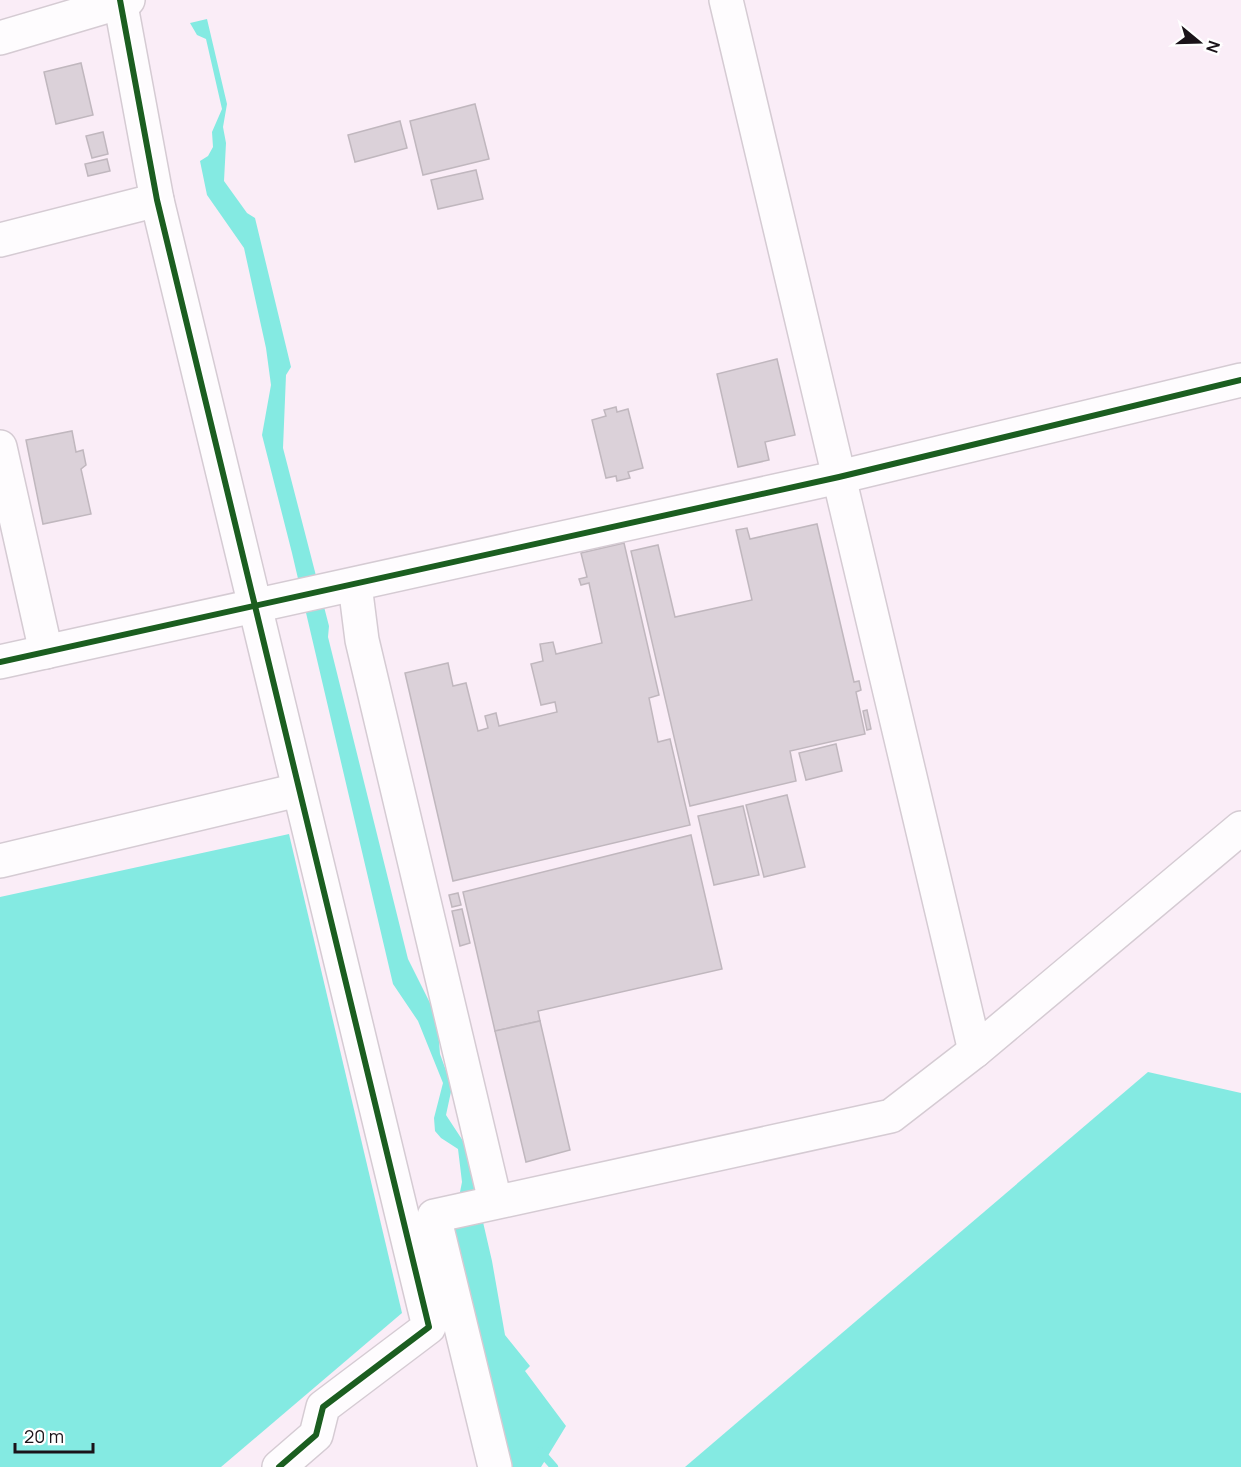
<svg xmlns="http://www.w3.org/2000/svg" width="1241" height="1467" viewBox="0 0 1241 1467" font-family="Manrope,sans-serif">
<style>
.water{fill:#84eae2}
.lines{fill:none;stroke-linecap:round;stroke-linejoin:round}
.stream{stroke:#84eae2;stroke-width:8}
.building{fill:#dbd1d9;stroke:#c0b7be;stroke-width:1.5}
.minor-casing{stroke:#d5cbd3;stroke-width:36}
.minor{stroke:#fefcfe;stroke-width:33}
.cycleway-casing{stroke:#fff;stroke-width:10}
.cycleway{stroke:#1b5e20;stroke-width:6}
</style>
<rect width="100%" height="100%" fill="#faedf7"/>
<!-- water -->
<g class="water">
<path d="M207 19 227 104 223 127 226 143 224 181 247 213 255 218 291 367 286 375 283 448 329 626 328 637 408 959 437 1017 440 1054 452 1087 446 1115 465 1144 492 1261 505 1335 530 1366 525 1371 566 1426 541 1467H504L443 1206 459 1197 462 1182 458 1149 441 1138 435 1131 434 1118 443 1083 418 1021 393 984 292 553 262 435 271 385 266 348 244 248 207 195 200 161 208 156 213 147 212 132 222 109 206 39 197 35 190 23Z"/>
<path d="M289 834 402 1313 221 1467H0V897Z"/>
<path d="M1148 1072 1241 1093V1467H685Z"/>
</g>
<g class="lines">
<!-- stream -->
<path class="stream" d="M540 1451 554 1467"/>
</g>
<!-- building -->
<g class="building">
<path d="M81 63 93 115 56 124 44 72Z"/>
<path d="M475 104 489 159 423 175 410 121Z"/>
<path d="M400 121 407 148 355 162 348 135Z"/>
<path d="M103 132 108 154 92 158 86 136Z"/>
<path d="M107 159 110 171 88 176 85 164Z"/>
<path d="M476 170 483 199 438 209 431 180Z"/>
<path d="M777 359 795 435 765 442 769 460 738 467 717 374Z"/>
<path d="M616 407 617 412 628 409 643 468 628 472 630 478 617 481 616 476 606 478 592 420 606 416 604 410Z"/>
<path d="M72 431 76 452 83 450 86 465 81 469 91 514 43 524 26 440Z"/>
<path d="M817 524 854 682 859 681 861 690 856 692 865 734 790 751 796 781 690 806 631 551 658 545 675 617 752 600 736 530 747 528 750 539Z"/>
<path d="M624 543 659 695 649 698 658 742 670 739 690 825 453 881 405 673 448 663 453 686 466 683 478 731 488 728 485 716 496 713 499 726 557 712 555 702 541 705 531 664 543 661 540 644 553 642 556 654 602 643 589 583 581 585 579 579 587 577 581 553Z"/>
<path d="M867 710 871 729 867 730 863 711Z"/>
<path d="M836 744 842 771 806 780 799 753Z"/>
<path d="M787 795 805 867 764 877 746 805Z"/>
<path d="M743 806 759 875 714 885 698 816Z"/>
<path d="M691 835 722 969 538 1011 540 1021 495 1031 463 892Z"/>
<path d="M458 893 461 905 452 907 449 895Z"/>
<path d="M462 909 470 943 460 946 452 911Z"/>
<path d="M540 1021 570 1150 526 1162 495 1031Z"/>
</g>
<g class="lines">
<defs>
<g id="minor">
<path d="M120 0 157 200 429 1327 323 1407 316 1435 279 1467"/>
<path d="M726 0 975 1051"/>
<path d="M0 38 128 0"/>
<path d="M0 240 157 200"/>
<path d="M0 447 46 652"/>
<path d="M355 585 362 640 495 1201"/>
<path d="M0 662 839 477 1241 380"/>
<path d="M0 861 298 790"/>
<path d="M495 1467 434 1216 891 1116 975 1051 1241 828"/>
</g>
</defs>
<!-- minor casing -->
<use href="#minor" class="minor-casing"/>
<!-- minor -->
<use href="#minor" class="minor"/>
<defs>
<g id="cycleway">
<path d="M120 0 157 200 429 1327 323 1407 316 1435 279 1467"/>
<path d="M0 662 839 477 1241 380"/>
</g>
</defs>
<!-- cycleway casing -->
<use href="#cycleway" class="cycleway-casing"/>
<!-- cycleway -->
<use href="#cycleway" class="cycleway"/>
</g>
<!-- north arrow -->
<g transform="translate(1199 42) rotate(109)" stroke="#ffffff" stroke-width="4.5" paint-order="stroke">
<path d="M0-4.5L10 22L0 15L-10 22Z" fill="#1a1319"/>
<text y="-9" font-size="16" font-weight="bold" text-anchor="middle" fill="#1a1319">N</text>
</g>
<!-- scale -->
<path d="M15 1443v9h78v-9" fill="none" stroke="#1a1319" stroke-width="3"/>
<text x="24" y="1443" font-size="18" fill="#1a1319" stroke="#ffffff" stroke-width="4.5" paint-order="stroke">20 m</text>
</svg>
